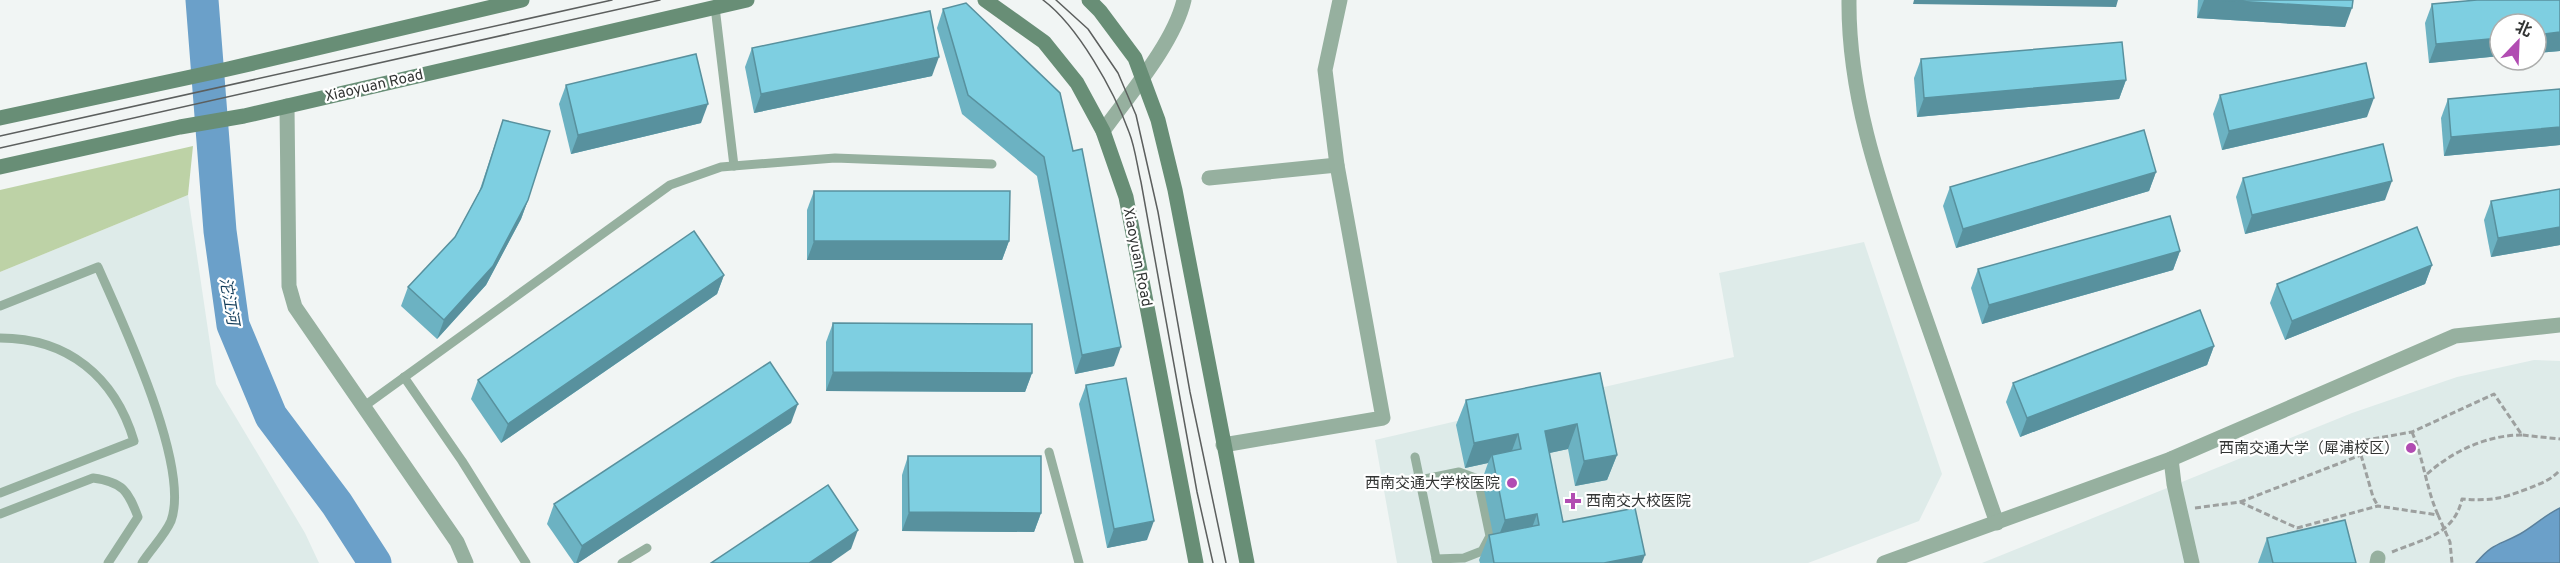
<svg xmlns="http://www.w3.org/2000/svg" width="2560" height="563" viewBox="0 0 2560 563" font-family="Overpass,'Noto Sans SC',sans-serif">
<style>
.built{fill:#deebe9}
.green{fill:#bdd2a6}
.water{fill:#6ba0c9;stroke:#5a809c;stroke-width:1.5}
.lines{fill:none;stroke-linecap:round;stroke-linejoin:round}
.river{stroke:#6ba0c9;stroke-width:33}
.path{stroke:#9da09f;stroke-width:3;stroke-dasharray:6 3;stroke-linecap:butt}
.lane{stroke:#96b09f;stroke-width:9}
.street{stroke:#96b09f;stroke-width:15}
.secondary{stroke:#688e76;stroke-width:15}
.tram{stroke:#5c5f5e;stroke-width:1.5}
.wall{fill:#6cb2c2}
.shaded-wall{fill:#58919e}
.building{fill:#7ecfe1;stroke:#58919e;stroke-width:1.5}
.poi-dot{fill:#b14cb2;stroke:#fff;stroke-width:2}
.labels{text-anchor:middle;stroke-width:4.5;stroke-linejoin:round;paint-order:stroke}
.street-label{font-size:15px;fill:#323433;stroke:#fff}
.poi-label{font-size:15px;fill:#323433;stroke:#fff;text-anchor:end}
.water-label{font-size:16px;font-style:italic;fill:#153f5c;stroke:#fff}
</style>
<rect width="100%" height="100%" fill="#f1f5f4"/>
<!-- built -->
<g class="built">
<path d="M188 195 216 384 305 533 319 563H0V272Z"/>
<path d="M1864 242 1942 474 1919 521 1808 563H1397L1375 440 1734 357 1719 273Z"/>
<path d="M2534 360 2560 361V563H1982L2352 413 2457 377Z"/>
</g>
<!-- green -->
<path class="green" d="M193 146 188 195 0 272V190Z"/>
<!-- water -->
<path class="water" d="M2560 508V563H2476C2494 542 2498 546 2520 534 2534 526 2545 515 2560 508Z"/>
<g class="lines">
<!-- river -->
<path class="river" d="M202 0 220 231 233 325 271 416 337 504 375 563"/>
<!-- path -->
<g class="path">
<path d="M2412 432C2424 460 2426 488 2438 515"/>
<path d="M2361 455 2373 497 2378 506"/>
<path d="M2427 474C2453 451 2487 435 2522 435"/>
<path d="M2240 502 2361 455 2366 440 2412 432 2494 394 2522 435 2560 439"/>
<path d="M2195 508 2240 502 2297 528 2378 506 2438 515 2450 542 2452 563"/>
<path d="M2392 552C2423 539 2454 535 2462 499 2491 501 2501 499 2527 489 2541 483 2550 481 2560 470"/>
</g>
<!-- lane -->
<g class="lane">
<path d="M715 7 734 166"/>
<path d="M0 306 98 267C122 322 191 466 171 521 165 535 150 550 142 563"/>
<path d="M0 338C68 338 115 377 134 441L0 493"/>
<path d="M404 377 462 461 526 563"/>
<path d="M363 407 670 185 721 167 835 158 992 164"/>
<path d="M1049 452 1079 563"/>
<path d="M1415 457 1437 563"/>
<path d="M1420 480 1459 472 1478 479 1490 536 1482 551 1464 558 1436 559"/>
<path d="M0 514 93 478C123 482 128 491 138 517L108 563"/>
<path d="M622 563 647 548"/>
</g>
<!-- street -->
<g class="street">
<path d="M1849 0C1848 101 1884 196 1916 291 1943 368 1970 445 1997 523"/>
<path d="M287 106 289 286 295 307 457 542 466 563"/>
<path d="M1103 131C1129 95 1174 43 1184 0"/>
<path d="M1209 178 1337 165"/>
<path d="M1223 445 1383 418 1337 165 1325 70 1340 0"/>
<path d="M2171 459 2174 484 2192 563"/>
<path d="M1884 563 2171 459 2455 336 2560 325"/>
<path d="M2377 563 2378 558"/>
</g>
<!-- secondary -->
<g class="secondary">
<path d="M985 0 1044 42 1077 83 1103 131 1126 197 1196 563"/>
<path d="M1089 0 1100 11 1135 58 1158 120 1175 190 1247 563"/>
<path d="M0 118 228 69 522 0"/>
<path d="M0 167 180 127 244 116 747 0"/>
</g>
<!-- tram -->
<g class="tram">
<path d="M1043 0C1078 26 1114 91 1129 132 1135 147 1137 165 1141 182L1197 492 1213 563"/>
<path d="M1056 0 1088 29 1118 73 1136 115 1158 212 1190 392 1226 563"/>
<path d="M0 136 612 0"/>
<path d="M0 148 660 0"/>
</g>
</g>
<!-- wall -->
<g class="wall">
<path d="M2198 0H2353L2345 27 2197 18Z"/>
<path d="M2477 0H2560V51L2536 53V24H2500V56L2429 63 2425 23 2432 4Z"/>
<path d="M943 9 1073 151 1114 366 1075 374 1037 176 962 114 937 28Z"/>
<path d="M752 48 932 76 754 113 745 67Z"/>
<path d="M1921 59 2126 80 2119 99 1917 117 1914 78Z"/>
<path d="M566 85 701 123 571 154 559 104Z"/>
<path d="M2560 89V145L2444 156 2441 118 2448 99Z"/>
<path d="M2220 95 2367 117 2222 150 2213 114Z"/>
<path d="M503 120 528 200 521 219 486 285 437 339 401 306 408 287 455 237 479 192Z"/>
<path d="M2156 172 2149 191 1956 248 1943 206 1950 187Z"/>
<path d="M2243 178 2385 200 2245 234 2236 197Z"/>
<path d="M2560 189V245L2491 257 2484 220 2491 201Z"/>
<path d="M814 191 1009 241 1002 260H807V210Z"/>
<path d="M2180 251 2173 270 1982 324 1971 288 1978 269Z"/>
<path d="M2432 265 2425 284 2285 340 2270 303 2277 284Z"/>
<path d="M724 275 717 294 501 443 471 399 478 380Z"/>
<path d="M833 323 1032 373 1025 392 826 391V342Z"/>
<path d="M2214 346 2207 365 2020 437 2006 402 2013 383Z"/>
<path d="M1600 373 1617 455 1607 480 1575 486 1568 449 1549 453 1563 522 1642 563H1480L1479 560 1489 535 1493 534 1482 480 1488 463 1465 468 1456 425 1466 400Z"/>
<path d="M1086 385 1147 540 1107 548 1079 404Z"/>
<path d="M791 423 578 563H574L547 524 554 504Z"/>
<path d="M908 456 1041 513 1034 532 902 531V475Z"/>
<path d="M2267 538 2356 563H2258Z"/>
</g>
<!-- shaded-wall -->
<g class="shaded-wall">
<path d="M1914 0H2118L2116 7 1913 4Z"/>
<path d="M2204 0H2218L2352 8 2345 27 2197 18Z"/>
<path d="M2560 32V51L2536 53V35Z"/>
<path d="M2500 38V56L2429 63 2436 44Z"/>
<path d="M939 57 932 76 754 113 761 94Z"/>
<path d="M2126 80 2119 99 1917 117 1924 98Z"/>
<path d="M2374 98 2367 117 2222 150 2229 131Z"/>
<path d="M708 104 701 123 571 154 578 135Z"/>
<path d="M2560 127V145L2444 156 2451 137Z"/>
<path d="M2156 172 2149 191 1956 248 1963 229Z"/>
<path d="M2392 181 2385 200 2245 234 2252 215Z"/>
<path d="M528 200 521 219 486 285 437 339 444 320Z"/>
<path d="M2560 227V245L2491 257 2498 238Z"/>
<path d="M814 241H1009L1002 260H807Z"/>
<path d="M2180 251 2173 270 1982 324 1989 305Z"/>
<path d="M2432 265 2425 284 2285 340 2292 321Z"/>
<path d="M724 275 717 294 501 443 508 424Z"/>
<path d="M2214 346 2207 365 2020 437 2027 418Z"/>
<path d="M1121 347 1114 366 1075 374 1082 355Z"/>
<path d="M833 372 1032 373 1025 392 826 391Z"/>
<path d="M798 404 791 423 578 563H576L582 546Z"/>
<path d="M1577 424 1568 449 1536 456 1545 431Z"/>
<path d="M1518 434 1509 459 1492 455 1488 463 1465 468 1474 443Z"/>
<path d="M1617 455 1607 480 1575 486 1584 461Z"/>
<path d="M909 512 1041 513 1034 532 902 531Z"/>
<path d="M1537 514 1528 539 1495 545 1505 520Z"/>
<path d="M1154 521 1147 540 1107 548 1114 529Z"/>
<path d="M858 530 851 549 831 563H809Z"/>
<path d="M1645 555 1642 563H1604Z"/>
</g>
<!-- building -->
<g class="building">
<path d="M2218 0H2353L2352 8Z"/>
<path d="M2477 0H2560V32L2536 35V24H2500V38L2436 44 2432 4Z"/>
<path d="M966 3 1060 93 1073 151 1082 149 1121 347 1082 355 1044 157 968 95 943 9Z"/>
<path d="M930 11 939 57 761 94 752 48Z"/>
<path d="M2122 42 2126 80 1924 98 1921 59Z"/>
<path d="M696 54 708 104 578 135 566 85Z"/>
<path d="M2366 63 2374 98 2229 131 2220 95Z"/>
<path d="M2560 89V127L2451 137 2448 99Z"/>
<path d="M503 120 550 131 528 200 493 266 444 320 408 287 455 237 482 187Z"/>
<path d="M2144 130 2156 172 1963 229 1950 187Z"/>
<path d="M2383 144 2392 181 2252 215 2243 178Z"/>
<path d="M2560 189V227L2498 238 2491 201Z"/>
<path d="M814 191H1010L1009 241H814Z"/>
<path d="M2170 216 2180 251 1989 305 1978 269Z"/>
<path d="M2417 227 2432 265 2292 321 2277 284Z"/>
<path d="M694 231 724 275 508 424 478 380Z"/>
<path d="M2200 310 2214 346 2027 418 2013 383Z"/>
<path d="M833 323 1032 324V373L833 372Z"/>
<path d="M770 362 798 404 582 546 554 504Z"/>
<path d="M1600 373 1617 455 1584 461 1577 424 1545 431 1563 522 1635 508 1645 555 1604 563H1494L1489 535 1539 525 1537 514 1505 520 1492 455 1521 449 1518 434 1474 443 1466 400Z"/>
<path d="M1126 378 1154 521 1114 529 1086 385Z"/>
<path d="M908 456H1041V513L909 512Z"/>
<path d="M828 485 858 530 809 563H711Z"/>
<path d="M2345 520 2356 563H2273L2267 538Z"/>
</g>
<!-- markers -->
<g class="poi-dot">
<circle cx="2411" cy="448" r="6"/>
<circle cx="1512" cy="483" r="6"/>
<path d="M1570 492h6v6h6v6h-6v6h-6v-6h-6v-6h6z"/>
</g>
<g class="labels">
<!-- street labels -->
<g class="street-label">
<text transform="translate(374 85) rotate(-13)" y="5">Xiaoyuan Road</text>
<text transform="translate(1138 257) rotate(79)" y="5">Xiaoyuan Road</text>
</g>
<!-- poi labels -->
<g class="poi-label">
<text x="2399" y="453">西南交通大学（犀浦校区）</text>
<text x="1500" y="488">西南交通大学校医院</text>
<text x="1586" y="506" text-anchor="start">西南交大校医院</text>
</g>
<!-- water labels -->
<g class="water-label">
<text transform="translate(230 301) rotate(80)" y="6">沱江河</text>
</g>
</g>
<!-- north arrow -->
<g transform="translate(2518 42) rotate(23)"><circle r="28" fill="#ffffff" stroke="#adaead" stroke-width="1.5"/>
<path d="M0-4.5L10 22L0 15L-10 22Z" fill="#b14cb2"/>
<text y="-9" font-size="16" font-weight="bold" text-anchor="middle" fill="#323433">北</text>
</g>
</svg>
